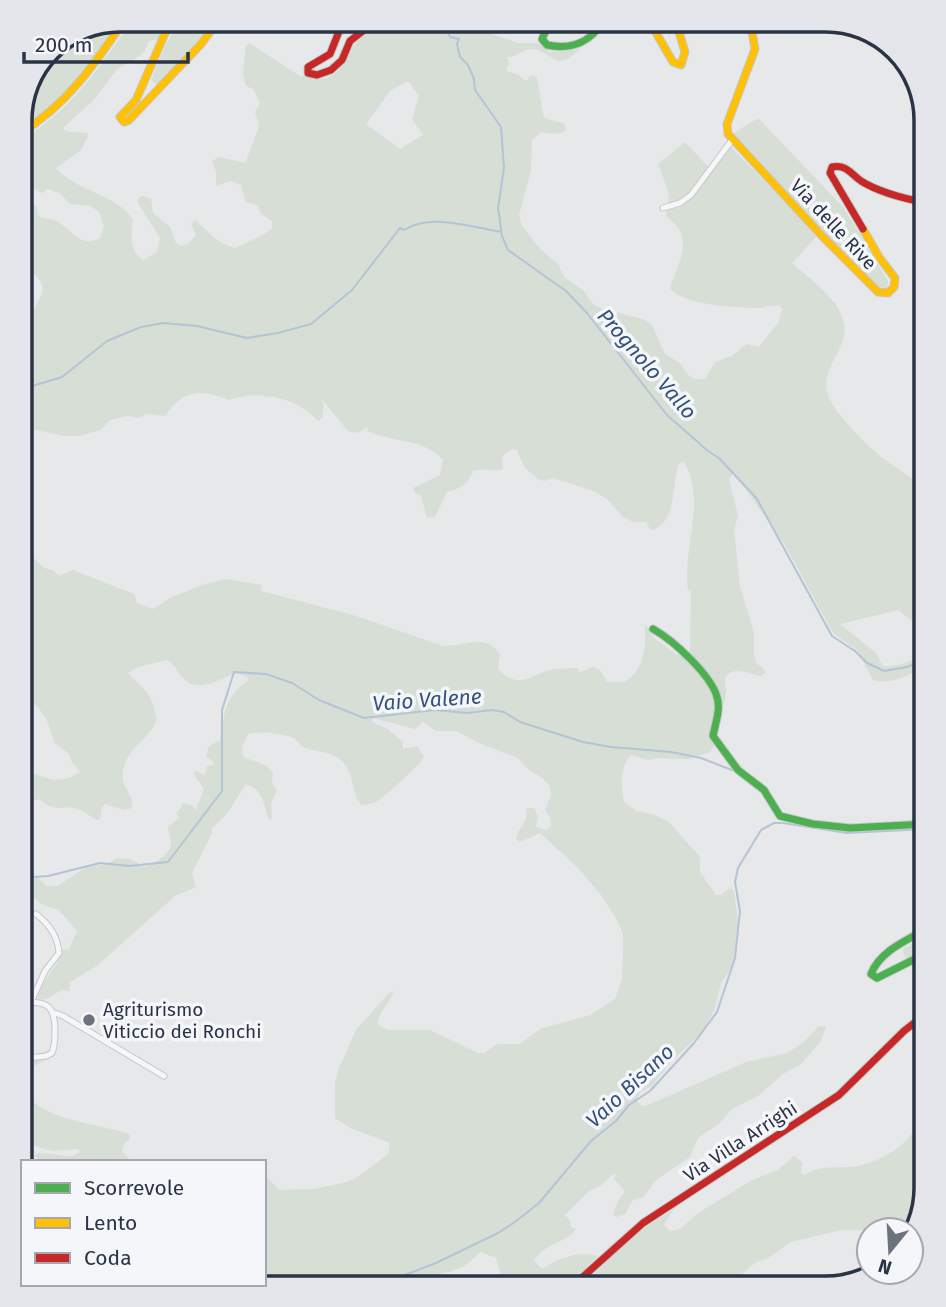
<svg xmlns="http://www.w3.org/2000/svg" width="946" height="1307" viewBox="0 0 946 1307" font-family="'Fira Sans',sans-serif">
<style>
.green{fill:#d6ded6;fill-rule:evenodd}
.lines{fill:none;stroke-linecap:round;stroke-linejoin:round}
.stream{stroke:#b4c4d5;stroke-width:2}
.street-casing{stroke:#c4c6c8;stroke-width:7}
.fast-casing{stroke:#c4c6c8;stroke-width:9}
.slow-casing{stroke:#c4c6c8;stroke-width:9}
.jam-casing{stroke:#c4c6c8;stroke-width:9}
.street{stroke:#f5f6f7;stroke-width:5}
.fast{stroke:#4caf50;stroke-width:7}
.slow{stroke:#ffc107;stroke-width:7}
.jam{stroke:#c62828;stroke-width:7}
.poi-dot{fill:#6c737f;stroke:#f4f6f9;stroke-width:2.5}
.labels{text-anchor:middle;stroke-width:7;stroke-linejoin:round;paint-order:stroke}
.street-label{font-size:19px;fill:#2b3445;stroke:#f4f6f9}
.poi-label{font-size:19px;fill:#2b3445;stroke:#f4f6f9;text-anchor:start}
.water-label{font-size:21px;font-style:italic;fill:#34527a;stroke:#f4f6f9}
.rim{fill:none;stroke:#2b3445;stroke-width:3.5}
</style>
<rect width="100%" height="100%" fill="#e6e8ea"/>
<!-- green -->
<g class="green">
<path d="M120 19C90 59 66 105 19 128V113L53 44Z"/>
<path d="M136 19H170L158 40 148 41 147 47 141 55 117 69 94 100 64 127V130C71 134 79 131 87 133L88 136 81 150 56 168C77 192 119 195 133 220 131 236 129 249 143 260L157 252 160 238 138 203V198L142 196 151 199 153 213 170 227 176 243 181 246 188 244 196 235 191 224 195 220C208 231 217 244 235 248L263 235 272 228V221L261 214 257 205 246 202 241 185 230 181 216 186V172L212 161 219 157 245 163 258 130 259 124 255 112 260 103 253 89 246 86 243 73 246 46 249 43 300 76C306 76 308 78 315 79 339 81 344 61 354 46 361 35 374 30 382 19H467L481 30 518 43H538L549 52 581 49 569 58 560 61C551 59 543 50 534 49 523 48 519 57 507 57L509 64 506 71 517 74 526 81 531 75 537 77 543 115 545 118 565 124 566 130C560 136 549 133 541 132L532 140 531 171 519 215 522 226 541 250 558 264 565 278 583 290 594 305 605 310 643 319 652 325 665 354 680 363 689 376 696 379H705L715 362 732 356 746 344 759 347 778 323 782 310 780 306H767L763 308C742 308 682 306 670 288 675 270 691 247 678 228 675 223 670 220 666 216L669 193 658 164 685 142 712 171 727 143 794 211 816 237 792 263C809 279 839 298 844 323 849 351 815 371 830 400 838 416 869 448 884 459 899 470 914 478 927 492V628L919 626 898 610 840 624 876 653 883 666C897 668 915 660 927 652V664C912 674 891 686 873 680L858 651 833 633 785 545 735 474 732 475 729 479 738 516 734 529 740 586 754 633V654L756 662 766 672 761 676C748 674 736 665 725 677 725 683 726 689 726 694 724 713 711 723 715 744L710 752 688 759 657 758 648 760 631 755C619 769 621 785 624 802L636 811 652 814 669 822 700 857V872L716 895H721L730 888 734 891 738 922 736 956 734 964 721 983 715 1008 704 1030 669 1064 652 1086 640 1092 637 1101 642 1106 648 1105 746 1062 787 1053 804 1042 819 1026 826 1027 821 1041 801 1064 783 1074 758 1096 732 1109 720 1123 698 1138 690 1157 655 1181 644 1197 633 1200 625 1214 617 1217 613 1215 617 1203 625 1191 614 1179 616 1175 613 1174 602 1185 589 1191 565 1215 570 1220 571 1227 576 1229C567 1243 544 1243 534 1261L542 1269C560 1258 577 1251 598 1256L578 1276 558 1288H502L503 1282 496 1258 480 1252 465 1266 449 1272 426 1276 400 1288H256L251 1284H264V1174L279 1190 314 1189 347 1182 358 1177 388 1154 390 1143 350 1128 335 1118V1082L339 1068 356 1030 389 993 394 991C390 1004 377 1012 378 1025L388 1030H430L478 1053H484L498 1044H520L540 1029 590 1015 615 999 618 991 622 979 623 950V934L617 920 601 895 577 867 540 833 520 842 516 839C518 827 530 821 526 808H534L538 816 536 827 546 830 551 827 550 817 545 810 551 795 550 787 543 778 529 770 518 758 481 744 456 731H436L423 722 415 729 373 718 372 722 388 729 403 742V749L417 746 424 758C417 767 383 799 374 803 370 804 366 804 362 805 353 799 354 774 343 762 332 750 316 753 303 747 301 746 297 741 295 739 286 734 257 730 248 734L242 747 243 757 265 765 273 772 272 783 277 790 271 803 272 819 269 820C263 804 264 790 246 784L227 814 212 828V833L192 873 196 887 175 896 98 965 70 982V991L61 990 49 998 38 1000C40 980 58 969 63 950L69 949 77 931 59 910 41 904 28 892H19V877C34 872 37 876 46 886H58L86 867 107 864 117 858 130 859 145 867C154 864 170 854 171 844 172 840 168 832 168 827L179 818 176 813 182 807 181 803 191 805 196 810 204 789 193 773 196 771 205 775 207 766 214 765 213 761 206 757 209 746 220 740C223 718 226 693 247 682L248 677 236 673C219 679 197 695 182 677 176 670 175 664 167 660L138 667 128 673C147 693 150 690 157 719 150 740 128 746 123 770 120 788 134 793 132 808L124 810 105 804 102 807 100 819 96 820C91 817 86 812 80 810 64 803 55 815 40 799L33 801 19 810V796L27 793V786L32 781 33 775 36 774C53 782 65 782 80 772L72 762 69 754 55 743 46 718 37 706 19 697V552L35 559 44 568 53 570 59 576 73 570 134 594 137 603 153 609 170 598 202 585 226 579 262 585 261 591 353 615 443 646C467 647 485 632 500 655L498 669C519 692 533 673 554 669 562 668 570 668 577 668L580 672 593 667 600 670 607 682H624C645 670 646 646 645 624L654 638 677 655 690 651 691 589 688 591C682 548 707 500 684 462L679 464C671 484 678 520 653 530L650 529 646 522H633L623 517 608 500 596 492 553 478 544 481 538 479 525 468 517 450 513 449 502 456 503 469C493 473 484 467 473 471 468 485 461 488 447 492L435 517 427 518 421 496 415 493 413 488 440 475 443 460C425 438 392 443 368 431L367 427 358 433 348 431 321 398 324 406 322 418 318 421C298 397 257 390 229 400 201 388 182 390 165 416L146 414 139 418 127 416 110 420 101 430 80 436H64L22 427 19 429V302L26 312H32C46 290 49 282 24 268H19C19 249 15 220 26 203L36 206 40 217C46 220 50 218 56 221 72 229 80 249 100 238L104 226 99 212 91 206 70 204 59 193 48 189 42 193 27 185 19 187V140C69 114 96 71 128 27ZM408 81 419 96 412 119 423 135 400 149 366 124 390 91Z"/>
<path d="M181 19H212L200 39 157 85 151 80 166 44Z"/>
<path d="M758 118 844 208 888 281 887 288 878 287 868 279 732 134Z"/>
<path d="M927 933V953L906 958 902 950Z"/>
<path d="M49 1052 54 1055 32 1067 33 1075 30 1077 24 1076 19 1080C31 1122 97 1122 129 1134L130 1139 124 1144 122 1151 132 1162H41L34 1155C49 1149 67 1162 80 1152L78 1149 52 1151 19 1141V1057Z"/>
<path d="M927 1082V1188L919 1217 909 1220H889L869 1230H841L791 1242 768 1258 755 1263 735 1280 732 1288H577L590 1278 637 1233 674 1209 664 1225 670 1231 680 1229 698 1213 752 1180 778 1170 794 1156 802 1162 801 1173 805 1175C821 1164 840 1169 858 1166 885 1160 917 1141 921 1112 922 1106 918 1098 916 1092Z"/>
</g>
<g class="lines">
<!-- stream -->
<g class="stream">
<path d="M436 19 441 25 446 26 450 37 459 39 457 44 460 57 468 65 474 79 475 90 501 127 504 168 498 208 502 236 508 250 566 291 587 313 667 415 708 451 719 458 757 499 832 636 855 651 867 663 884 671 907 667 927 659"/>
<path d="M19 390 62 377 107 341 141 327 163 323 197 326 247 338 278 333 311 324 352 290 400 228 404 230C431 213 471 227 501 232"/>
<path d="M19 878 48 876 100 863 129 866 168 862 222 791V710L234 672 266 674 292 683 319 700 364 718 434 710 467 713 492 710 504 712 520 722 583 742 611 747 671 752 701 758 737 772"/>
<path d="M19 1184 23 1186"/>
<path d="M168 1284 175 1288"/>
<path d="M269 1288 319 1285 349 1288"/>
<path d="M371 1288 436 1263 498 1233 515 1222 539 1203 591 1141 616 1121 629 1105 650 1091 694 1043 717 1012 735 958 740 911 735 882 738 868 761 830 774 823H783L847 833 927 829"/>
<path d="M734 1288H757"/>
</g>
<defs>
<g id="street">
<path d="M663 208 680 203 691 195 732 140"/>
<path d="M31 1002 45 971 59 953C58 936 49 924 36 914"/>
<path d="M55 1013 63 1016 164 1076"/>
<path d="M19 1059 46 1056 52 1053C55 1046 55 1039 55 1031 55 1002 45 1002 19 1002"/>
</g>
<g id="fast">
<path d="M278 19 290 21 300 19"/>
<path d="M559 19 547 28 542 39 547 45C572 50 592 42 604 19"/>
<path d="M924 109 919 116V125L927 128"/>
<path d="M653 629C673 640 711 675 717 697 721 710 715 724 713 736L738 770 764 790 780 816 813 824 850 828 927 824"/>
<path d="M927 929C907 940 880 951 871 974L877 978 913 960 927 957"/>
</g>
<g id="slow">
<path d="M174 19 169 24 136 100 120 117 124 122 129 120 202 43 219 19"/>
<path d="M648 19 673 62 681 65 685 52 675 19"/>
<path d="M744 19 752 32 755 49 727 124 728 134 823 237 878 292 888 293 894 287 895 278 879 257 863 229"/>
<path d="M19 134C66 106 95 64 125 19"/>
</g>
<g id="jam">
<path d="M344 19 330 54 308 67V73L317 75 331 70 342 60 350 41 378 19"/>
<path d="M863 229 830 173 832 167C846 164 851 174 861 181 880 193 906 199 927 203"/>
<path d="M565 1288 576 1283 643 1223 839 1095 904 1031 927 1013"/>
</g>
</defs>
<!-- street casing -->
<use href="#street" class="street-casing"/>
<!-- fast casing -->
<use href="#fast" class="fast-casing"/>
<!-- slow casing -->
<use href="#slow" class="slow-casing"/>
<!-- jam casing -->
<use href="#jam" class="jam-casing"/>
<!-- street -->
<use href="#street" class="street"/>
<!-- fast -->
<use href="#fast" class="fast"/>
<!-- slow -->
<use href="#slow" class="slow"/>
<!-- jam -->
<use href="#jam" class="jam"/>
</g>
<!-- markers -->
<circle class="poi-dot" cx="89" cy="1020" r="7"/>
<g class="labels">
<!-- street labels -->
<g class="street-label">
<text transform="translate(834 224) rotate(47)" y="7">Via delle Rive</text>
<text transform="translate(740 1141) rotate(-33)" y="7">Via Villa Arrighi</text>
</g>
<!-- poi labels -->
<g class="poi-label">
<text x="103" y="1016">Agriturismo<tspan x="103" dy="22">Viticcio dei Ronchi</tspan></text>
</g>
<!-- water labels -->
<g class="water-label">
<text transform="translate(647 364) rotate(49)" y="7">Prognolo Vallo</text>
<text transform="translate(427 700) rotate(-4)" y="7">Vaio Valene</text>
<text transform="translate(630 1086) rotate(-43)" y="7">Vaio Bisano</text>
</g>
</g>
<!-- crop -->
<path d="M0 0H946V1307H0ZM120 32H826A88 88 0 0 1 914 120V1188A88 88 0 0 1 826 1276H120A88 88 0 0 1 32 1188V120A88 88 0 0 1 120 32Z" fill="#e4e6eb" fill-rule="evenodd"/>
<path class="rim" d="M120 32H826A88 88 0 0 1 914 120V1188A88 88 0 0 1 826 1276H120A88 88 0 0 1 32 1188V120A88 88 0 0 1 120 32Z"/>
<!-- legend -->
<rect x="21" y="1160" width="245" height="126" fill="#f4f6f9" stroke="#a4a8b1" stroke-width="2"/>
<rect x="35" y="1183" width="35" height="10" fill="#4caf50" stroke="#a4a8b1" stroke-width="2"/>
<text x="84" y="1195" font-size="21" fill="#2b3445">Scorrevole</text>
<rect x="35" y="1218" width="35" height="10" fill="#ffc107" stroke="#a4a8b1" stroke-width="2"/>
<text x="84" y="1230" font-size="21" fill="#2b3445">Lento</text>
<rect x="35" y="1253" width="35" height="10" fill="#c62828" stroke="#a4a8b1" stroke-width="2"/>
<text x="84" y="1265" font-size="21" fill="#2b3445">Coda</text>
<!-- north arrow -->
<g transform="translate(890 1251) rotate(198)"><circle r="33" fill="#f4f6f9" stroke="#a4a8b1" stroke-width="2"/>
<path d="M0-5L12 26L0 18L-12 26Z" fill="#6c737f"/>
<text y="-10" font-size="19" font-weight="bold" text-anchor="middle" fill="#2b3445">N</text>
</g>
<!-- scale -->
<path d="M24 52v10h164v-10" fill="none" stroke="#2b3445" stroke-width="3.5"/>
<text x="35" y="52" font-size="21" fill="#2b3445" stroke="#f4f6f9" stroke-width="5" paint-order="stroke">200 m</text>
</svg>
